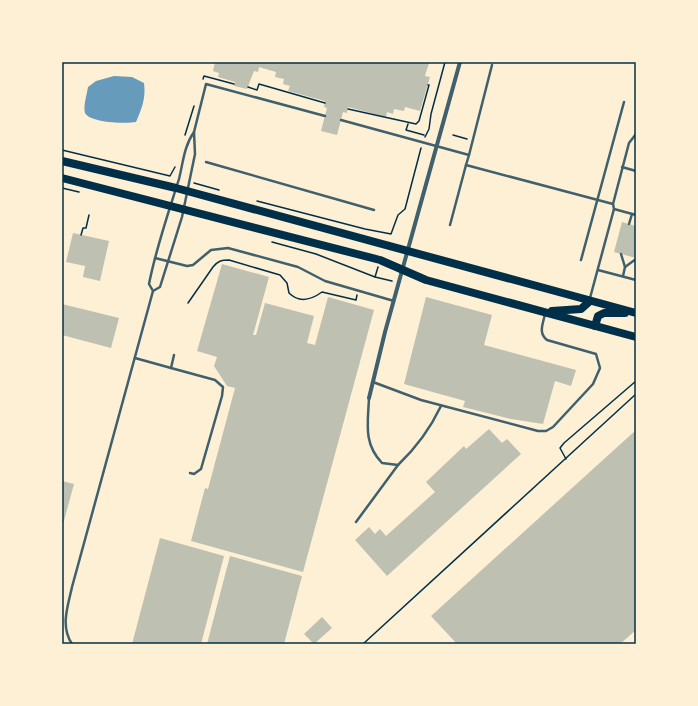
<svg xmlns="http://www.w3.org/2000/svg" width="698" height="706" viewBox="0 0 698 706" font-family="Jost,sans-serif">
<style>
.water{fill:#669bbc}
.building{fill:#bec0b2}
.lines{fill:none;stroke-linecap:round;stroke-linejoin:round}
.path{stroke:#003049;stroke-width:1.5}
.service{stroke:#3f606c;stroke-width:2.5}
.minor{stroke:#3f606c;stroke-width:4}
.secondary{stroke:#003049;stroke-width:8}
.neatline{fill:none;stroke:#003049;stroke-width:1.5}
</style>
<rect width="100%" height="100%" fill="#fdf0d5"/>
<!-- water -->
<path class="water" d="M114 76 132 77 144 83C146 98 142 108 136 122 127 124 90 123 85 113 83 106 87 94 88 87L96 81Z"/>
<!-- building -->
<g class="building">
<path d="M215 62H426L429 63 425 76 430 77 420 111 405 107 404 111 394 109 393 114 387 112 386 117 348 107 347 113 343 112 337 135 321 131 327 108 324 107 325 101 288 91 290 86 283 84 284 79 275 77 276 72 259 67 258 72 254 71 247 89 234 86 235 82 218 77 219 73 213 71Z"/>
<path d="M622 222 636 226V258L614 252Z"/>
<path d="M73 233 109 241 100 281 83 277 85 266 66 262Z"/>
<path d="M222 264 269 277 253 335H256L265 303 314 316 307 343 315 345 328 297 374 310 303 572 191 541 205 488 208 489 235 388 227 386 214 366 217 357 197 351Z"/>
<path d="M426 297 492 315 484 345 576 370 571 386 555 381 543 424 511 419 463 407 465 401 404 384Z"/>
<path d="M62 304 119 318 111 348 62 335Z"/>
<path d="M489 429 502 443 507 439 521 454 387 576 355 540 369 527 375 534 380 529 386 536 435 492 426 482 464 446 466 449Z"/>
<path d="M636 430V630L620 644H457L431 616Z"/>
<path d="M62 481 74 484 62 528Z"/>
<path d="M160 538 224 556 201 644H132Z"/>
<path d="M230 556 302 576 284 644H207Z"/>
<path d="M322 617 332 628 314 644 304 634Z"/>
</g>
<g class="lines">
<!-- path -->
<g class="path">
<path d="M203 79 204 76 234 84"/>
<path d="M248 87 257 90 259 84 325 103"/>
<path d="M348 109 416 124 419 121 429 85H428"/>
<path d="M408 124 406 130 424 135"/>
<path d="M185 135 194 106"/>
<path d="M453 135 467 139"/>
<path d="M425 137 429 129 431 114 445 62"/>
<path d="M62 150 170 176 175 167"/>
<path d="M194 183 219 190"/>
<path d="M62 188 79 192"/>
<path d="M257 201 365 229 391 234 398 215 405 209 421 148"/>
<path d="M81 235 83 228H86L89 215"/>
<path d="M272 242 316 254 375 277 392 281"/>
<path d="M375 277 378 267"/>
<path d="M188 303 213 267C218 261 221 260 229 260L280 275 287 283 289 293C299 303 311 300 322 292L356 300 357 295"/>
<path d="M566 459 560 448 564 443 636 381"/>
<path d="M363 644 636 394"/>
</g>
<!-- service -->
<g class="service">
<path d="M341 120 469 155 466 165 613 204 614 209 590 298"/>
<path d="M469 155 492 65"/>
<path d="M206 162 374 210"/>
<path d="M622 167 636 171"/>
<path d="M613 204 629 143 636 134"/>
<path d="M614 209 636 215"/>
<path d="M629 224 632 214"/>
<path d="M450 225 466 165"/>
<path d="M621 254 625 267"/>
<path d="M155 258 187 266 193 265 211 250 228 248 298 267 325 281 394 301"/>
<path d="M581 260 624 102"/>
<path d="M598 270 636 280"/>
<path d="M623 276 625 267 636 259"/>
<path d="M153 291 160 287 182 217 195 154 194 132 206 84 325 116"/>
<path d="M135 358 171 368 174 355"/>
<path d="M171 368 215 380 223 387 222 396 201 469 194 474 190 473"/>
<path d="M373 382 421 400 538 431H546L553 427 593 384 600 368 596 354 547 340C538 333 543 324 545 314"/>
<path d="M369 398C368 423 363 443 382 463L398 465C417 447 430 429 441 406"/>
<path d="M356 522 398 465"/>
<path d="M72 644C60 626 68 606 72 587L153 291 149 284C156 248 168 214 179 179 183 163 184 146 194 132"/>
</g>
<!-- minor -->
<path class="minor" d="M369 398 385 332 460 62"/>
<!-- secondary -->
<g class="secondary">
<path d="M62 161 176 188 636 313"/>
<path d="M62 178 380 260 426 280 636 337"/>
<path d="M552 311 581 309 590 301"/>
<path d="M595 326 598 316 604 313H625"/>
</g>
</g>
<!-- border -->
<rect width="698" height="706" fill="none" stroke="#fdf0d5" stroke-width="126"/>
<rect x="63" y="63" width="572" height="580" class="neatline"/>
</svg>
